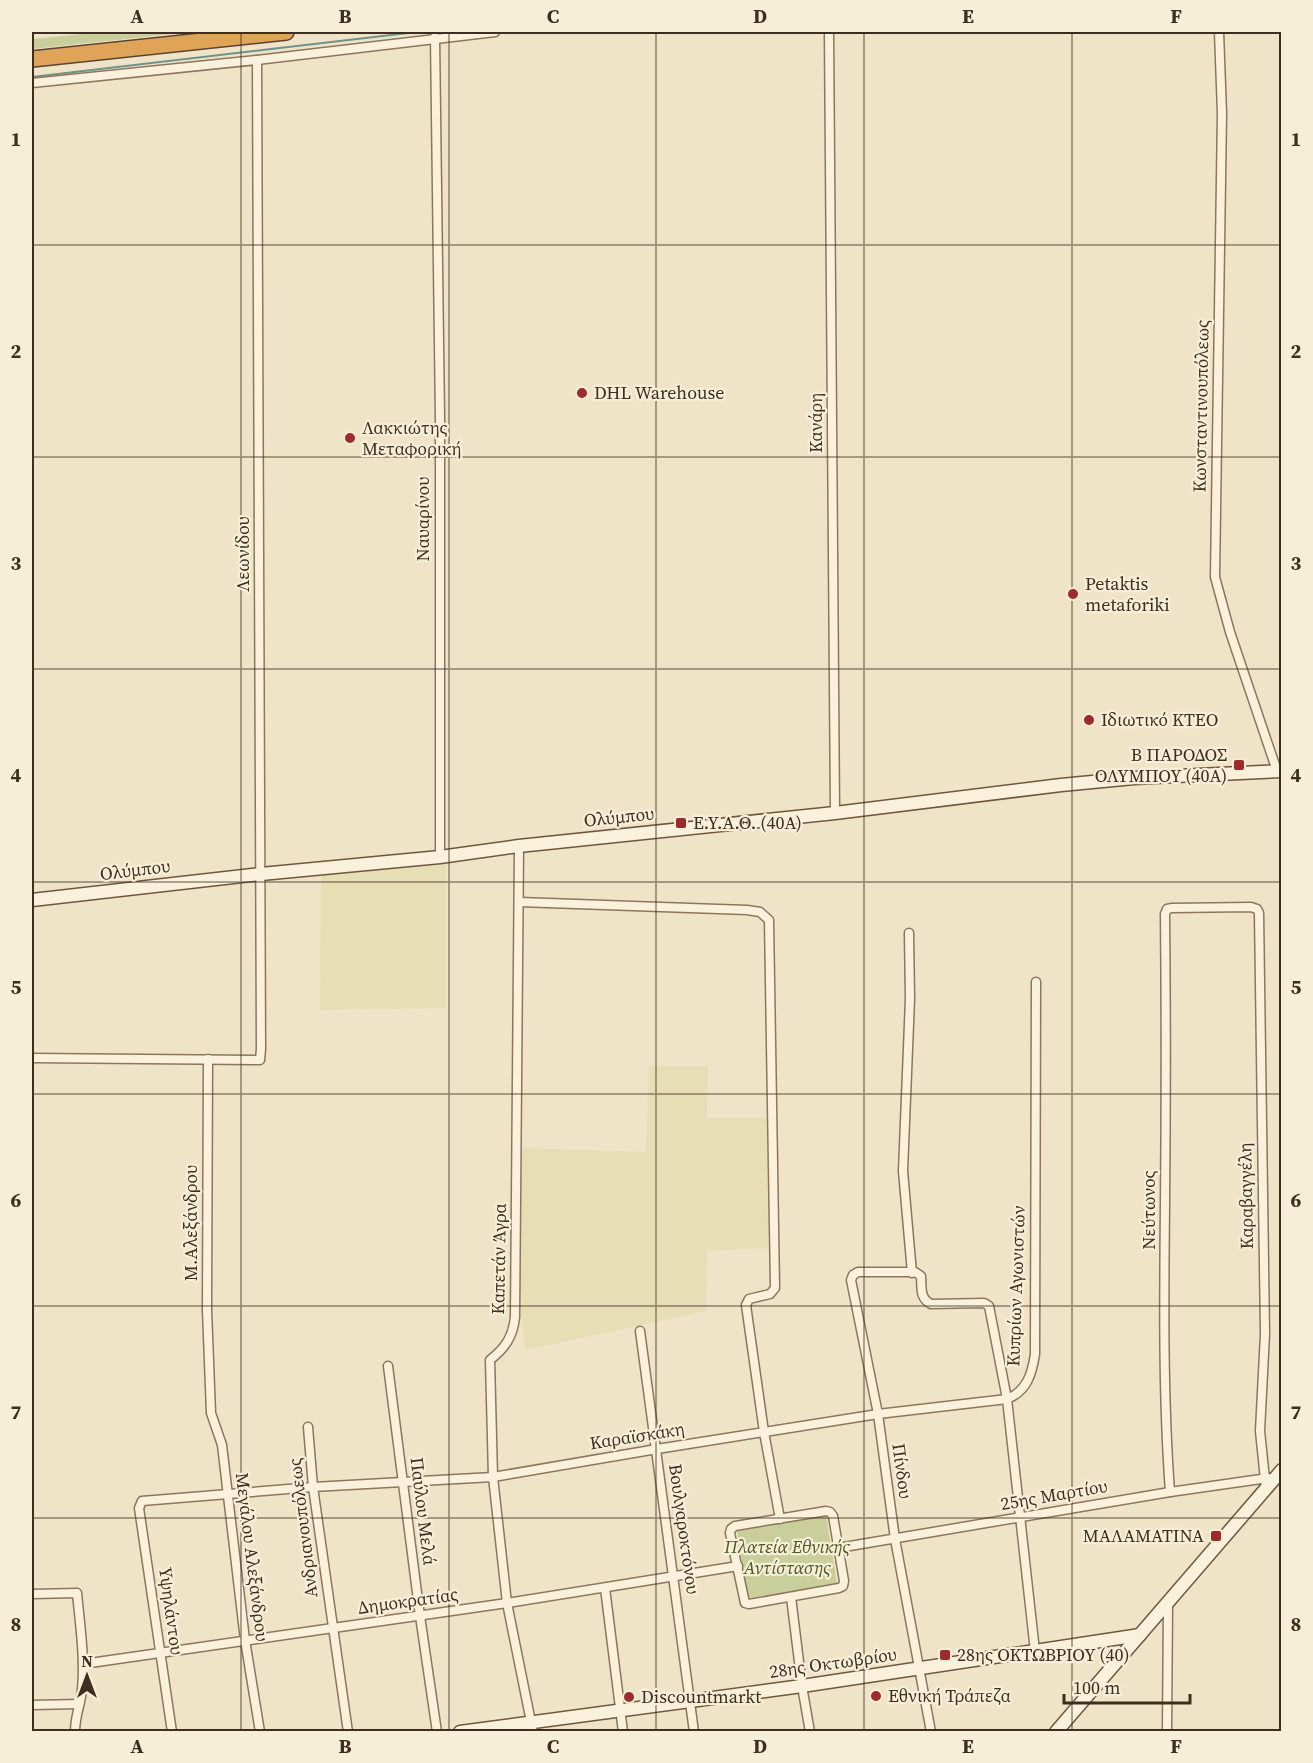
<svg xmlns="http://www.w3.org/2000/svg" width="1313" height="1763" viewBox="0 0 1313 1763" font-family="'Source Serif 4',serif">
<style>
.farmland{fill:#e6deb5}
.green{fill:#c9cf9b}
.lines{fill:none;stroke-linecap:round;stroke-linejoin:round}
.stream{stroke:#6f938a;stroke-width:2}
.street-casing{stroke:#8d765c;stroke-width:11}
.secondary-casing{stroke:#6f573f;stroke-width:15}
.highway-casing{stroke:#5b4430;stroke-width:18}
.street{stroke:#faf1dc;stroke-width:8}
.secondary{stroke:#faf1dc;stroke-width:12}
.highway{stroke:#e0a458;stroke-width:15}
.grid{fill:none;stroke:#3d2e20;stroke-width:1.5;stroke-opacity:0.55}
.poi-dot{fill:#9e2a2b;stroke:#f7eed8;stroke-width:2}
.labels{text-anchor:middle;stroke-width:4.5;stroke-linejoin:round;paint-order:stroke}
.poi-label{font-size:18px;fill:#3d2e20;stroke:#f7eed8;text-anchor:start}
.street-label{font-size:18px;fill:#3d2e20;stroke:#f7eed8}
.park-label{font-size:18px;font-style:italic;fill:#4d5a26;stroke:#f7eed8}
.neatline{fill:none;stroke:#3d2e20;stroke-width:2}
.grid-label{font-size:20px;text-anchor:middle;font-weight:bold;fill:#3d2e20}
</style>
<rect width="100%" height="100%" fill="#f0e4c8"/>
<!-- farmland -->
<g class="farmland">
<path d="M446 860V1008L320 1010 321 873Z"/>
<path d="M649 1066H708L707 1118H767L768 1248 707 1251 706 1311 526 1350 521 1317 519 1247 522 1148 646 1152Z"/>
</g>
<!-- green -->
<g class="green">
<path d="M103 32H192L32 49V39Z"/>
<path d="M826 1516 837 1583 748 1598 737 1531Z"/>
</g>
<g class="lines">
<!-- stream -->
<path class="stream" d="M32 77 417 32"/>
<defs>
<g id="street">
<path d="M829 32 835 813"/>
<path d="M1219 32 1222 113 1215 577 1230 632 1277 771"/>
<path d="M435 37 440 419V857"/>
<path d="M32 83 257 60 495 32"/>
<path d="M519 846 515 1317C513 1337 505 1348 490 1360L493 1477 507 1603 533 1732"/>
<path d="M519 902 747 910 760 912 769 920 775 1288 770 1294 749 1299 746 1305 764 1432 780 1519"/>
<path d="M909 933 910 999 903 1171 912 1273"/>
<path d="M32 1058 260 1060 261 1049 257 60"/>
<path d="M208 1059 207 1310 211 1413 222 1445 245 1640 260 1732"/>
<path d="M640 1331 694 1732"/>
<path d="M388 1366 420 1616 437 1732"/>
<path d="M308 1427 313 1487 348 1732"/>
<path d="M1170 1492C1163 1397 1164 1301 1165 1205 1166 1108 1166 1011 1165 914L1167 909 1172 908 1251 907 1257 909 1259 913 1265 1334 1260 1431 1266 1489"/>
<path d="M826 1511 830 1512 833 1516 844 1581 843 1586 839 1588 749 1604 745 1603 730 1533 731 1529 735 1526Z"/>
<path d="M838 1548 1170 1492 1268 1478"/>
<path d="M605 1588 623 1732"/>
<path d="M32 1594 77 1593C80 1625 85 1658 82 1689 81 1705 75 1714 75 1732"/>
<path d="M791 1597 802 1686 810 1732"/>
<path d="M1035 1651 1007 1399C1027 1391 1032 1374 1035 1354L1036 982"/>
<path d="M83 1664 507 1603 738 1566"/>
<path d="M32 1705 79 1704"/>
<path d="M172 1732 139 1508 142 1501 313 1487 493 1477 657 1449 878 1414 1007 1399 989 1306 984 1303 931 1304C919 1298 922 1287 921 1276L915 1272H858L853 1275 851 1280 878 1414 895 1539 931 1732"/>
<path d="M1167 1732 1168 1603"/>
</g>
<g id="secondary">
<path d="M32 900 261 874 440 857 519 846 835 813 1061 785 1134 778 1282 771"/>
<path d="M460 1732 802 1686 1140 1635"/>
<path d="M1056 1732 1282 1470"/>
</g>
<path id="highway" d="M32 59 286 32"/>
</defs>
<!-- street casing -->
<use href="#street" class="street-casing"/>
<!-- secondary casing -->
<use href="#secondary" class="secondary-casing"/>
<!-- highway casing -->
<use href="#highway" class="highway-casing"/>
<!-- street -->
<use href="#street" class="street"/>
<!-- secondary -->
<use href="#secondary" class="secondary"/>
<!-- highway -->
<use href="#highway" class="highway"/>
</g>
<!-- grid -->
<path class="grid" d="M241 32V1732M449 32V1732M656 32V1732M864 32V1732M1072 32V1732M32 245H1282M32 457H1282M32 669H1282M32 882H1282M32 1094H1282M32 1306H1282M32 1518H1282"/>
<!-- markers -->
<g class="poi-dot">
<circle cx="582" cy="393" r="6"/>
<circle cx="350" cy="438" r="6"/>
<circle cx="1073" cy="594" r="6"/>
<circle cx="1089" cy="720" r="6"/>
<rect x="1233" y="759" width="12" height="12" rx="3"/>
<rect x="675" y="817" width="12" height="12" rx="3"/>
<rect x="1210" y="1530" width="12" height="12" rx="3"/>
<rect x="939" y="1649" width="12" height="12" rx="3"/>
<circle cx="876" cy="1696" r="6"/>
<circle cx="629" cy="1697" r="6"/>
</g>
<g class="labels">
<!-- poi labels -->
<g class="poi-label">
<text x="594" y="399">DHL Warehouse</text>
<text x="362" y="434">Λακκιώτης<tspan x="362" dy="21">Μεταφορική</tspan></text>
<text x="1085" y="590">Petaktis<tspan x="1085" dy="21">metaforiki</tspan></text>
<text x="1101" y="726">Ιδιωτικό ΚΤΕΟ</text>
<text x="1227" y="761" text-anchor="end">Β ΠΑΡΟΔΟΣ<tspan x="1227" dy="21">ΟΛΥΜΠΟΥ (40Α)</tspan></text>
<text x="693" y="829">Ε.Υ.Α.Θ. (40Α)</text>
<text x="1204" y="1542" text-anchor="end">ΜΑΛΑΜΑΤΙΝΑ</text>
<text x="957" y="1661">28ης ΟΚΤΩΒΡΙΟΥ (40)</text>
<text x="888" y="1702">Εθνική Τράπεζα</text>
<text x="641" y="1703">Discountmarkt</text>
</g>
<!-- street labels -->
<g class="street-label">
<text transform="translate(1201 406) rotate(-89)" y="6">Κωνσταντινουπόλεως</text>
<text transform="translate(816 423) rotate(-90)" y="6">Κανάρη</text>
<text transform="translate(423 519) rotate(-90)" y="6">Ναυαρίνου</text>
<text transform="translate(243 554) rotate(-90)" y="6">Λεωνίδου</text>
<text transform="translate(619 817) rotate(-6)" y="6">Ολύμπου</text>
<text transform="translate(135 870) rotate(-7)" y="6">Ολύμπου</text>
<text transform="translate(1246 1196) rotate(-91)" y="6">Καραβαγγέλη</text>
<text transform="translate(1149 1210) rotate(-90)" y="6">Νεύτωνος</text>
<text transform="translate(191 1223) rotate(-90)" y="6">Μ.Αλεξάνδρου</text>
<text transform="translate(499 1259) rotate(-89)" y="6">Καπετάν Άγρα</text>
<text transform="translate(1016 1286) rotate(-88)" y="6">Κυπρίων Αγωνιστών</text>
<text transform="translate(637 1436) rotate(-9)" y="6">Καραϊσκάκη</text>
<text transform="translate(902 1471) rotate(82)" y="6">Πίνδου</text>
<text transform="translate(1054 1495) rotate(-10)" y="6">25ης Μαρτίου</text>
<text transform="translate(423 1511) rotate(83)" y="6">Παύλου Μελά</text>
<text transform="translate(303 1528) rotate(-97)" y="6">Ανδριανουπόλεως</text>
<text transform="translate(684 1529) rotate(82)" y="6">Βουλγαροκτόνου</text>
<text transform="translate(252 1557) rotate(83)" y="6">Μεγάλου Αλεξάνδρου</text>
<text transform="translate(408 1601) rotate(-8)" y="6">Δημοκρατίας</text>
<text transform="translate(171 1611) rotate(82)" y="6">Υψηλάντου</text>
<text transform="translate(833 1663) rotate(-8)" y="6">28ης Οκτωβρίου</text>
</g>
<!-- park labels -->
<g class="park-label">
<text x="787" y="1553">Πλατεία Εθνικής<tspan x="787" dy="21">Αντίστασης</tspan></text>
</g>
</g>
<!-- border -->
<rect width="1313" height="1763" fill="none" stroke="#f7eed8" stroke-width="66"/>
<!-- north arrow -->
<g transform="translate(87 1676)" stroke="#f7eed8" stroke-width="4.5" paint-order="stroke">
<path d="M0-4.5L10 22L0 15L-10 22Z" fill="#3d2e20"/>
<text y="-9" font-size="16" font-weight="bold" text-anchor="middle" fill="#3d2e20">N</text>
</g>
<!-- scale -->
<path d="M1064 1694v9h126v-9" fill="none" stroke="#3d2e20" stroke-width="3"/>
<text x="1073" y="1694" font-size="18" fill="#3d2e20" stroke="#f7eed8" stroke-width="4.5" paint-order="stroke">100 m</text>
<rect x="33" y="33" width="1247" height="1697" class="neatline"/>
<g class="grid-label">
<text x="137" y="23">A</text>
<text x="345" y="23">B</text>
<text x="553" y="23">C</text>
<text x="760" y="23">D</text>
<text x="968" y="23">E</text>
<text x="1176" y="23">F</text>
<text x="16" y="146">1</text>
<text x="1296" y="146">1</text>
<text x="16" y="358">2</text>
<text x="1296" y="358">2</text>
<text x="16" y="570">3</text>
<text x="1296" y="570">3</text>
<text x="16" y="782">4</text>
<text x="1296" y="782">4</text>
<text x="16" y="994">5</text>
<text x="1296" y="994">5</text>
<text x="16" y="1207">6</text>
<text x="1296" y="1207">6</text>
<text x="16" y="1419">7</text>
<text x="1296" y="1419">7</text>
<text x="16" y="1631">8</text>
<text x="1296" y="1631">8</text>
<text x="137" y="1753">A</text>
<text x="345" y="1753">B</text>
<text x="553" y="1753">C</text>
<text x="760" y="1753">D</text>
<text x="968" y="1753">E</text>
<text x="1176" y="1753">F</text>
</g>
</svg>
